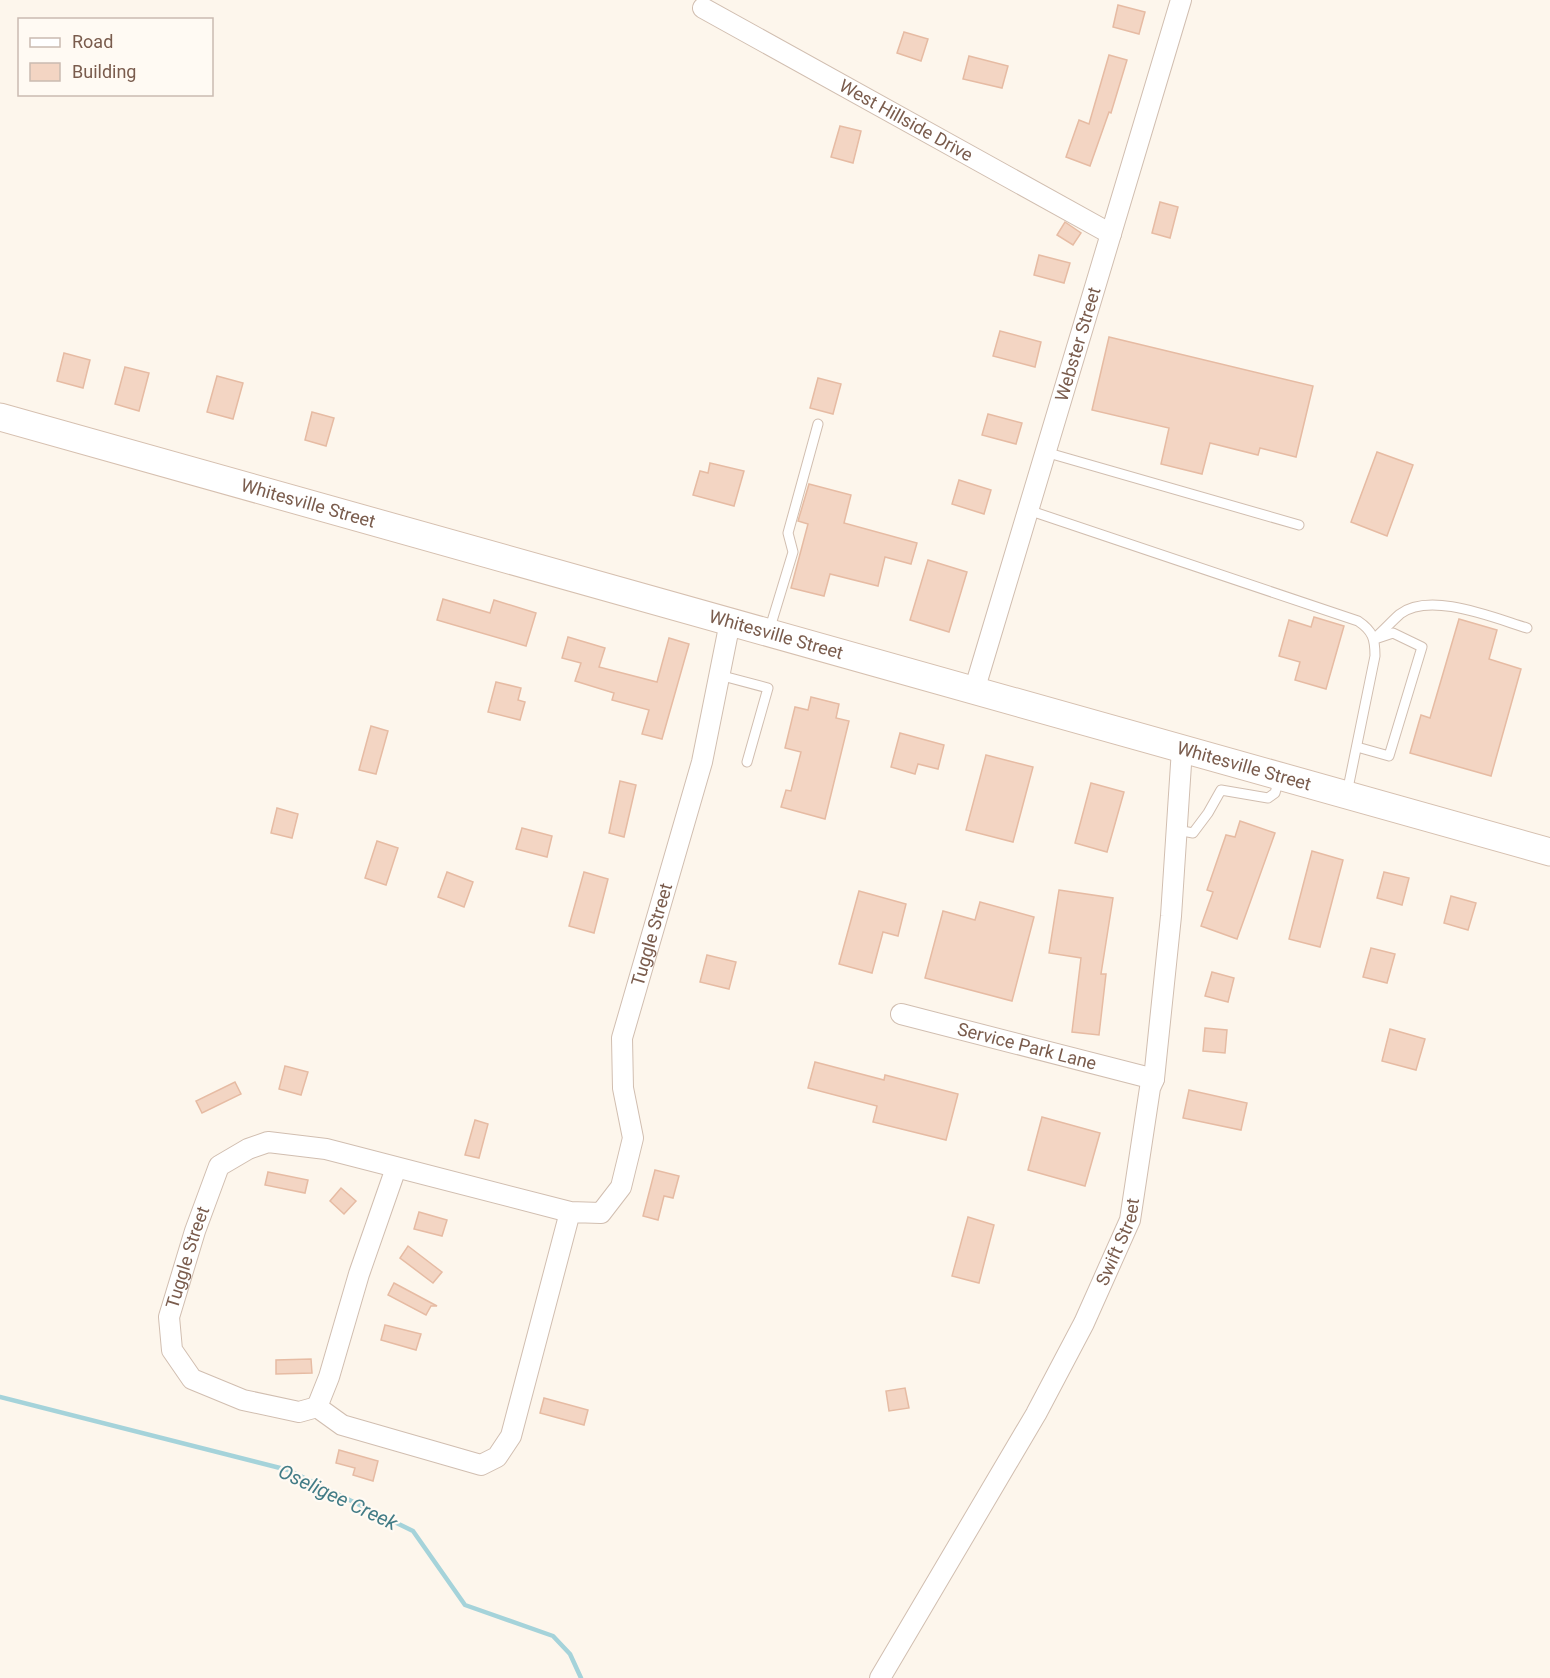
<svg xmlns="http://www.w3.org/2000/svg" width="1550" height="1678" viewBox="0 0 1550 1678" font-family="Roboto,sans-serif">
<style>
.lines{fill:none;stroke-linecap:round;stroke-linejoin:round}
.stream{stroke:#a5d3da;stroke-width:4.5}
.building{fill:#f3d5c3;stroke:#e6bba3;stroke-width:1.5}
.service-casing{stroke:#d1beb0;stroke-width:11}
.minor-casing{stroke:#d1beb0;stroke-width:22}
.secondary-casing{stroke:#d6c0b0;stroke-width:29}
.service{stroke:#fff;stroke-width:9}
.minor{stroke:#fff;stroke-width:20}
.secondary{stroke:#fff;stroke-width:27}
.labels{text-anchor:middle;stroke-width:4.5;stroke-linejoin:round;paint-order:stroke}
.street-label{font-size:18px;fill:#7a5c4d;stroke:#fffaf3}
.water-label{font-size:20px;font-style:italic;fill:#437c86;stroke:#fffaf3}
</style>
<rect width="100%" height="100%" fill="#fdf6ec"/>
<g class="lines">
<!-- stream -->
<path class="stream" d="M0 1397 288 1470 413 1531 465 1605 553 1636 570 1654 581 1678"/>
</g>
<!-- building -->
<g class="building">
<path d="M1118 5 1145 12 1139 34 1113 27Z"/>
<path d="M904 32 928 39 921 61 897 53Z"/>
<path d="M1109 55 1127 60 1111 113 1109 112 1090 166 1066 157 1079 120 1089 124Z"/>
<path d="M969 56 1008 66 1002 88 963 79Z"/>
<path d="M840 126 861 131 853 163 831 157Z"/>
<path d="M1160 202 1178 207 1170 238 1152 233Z"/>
<path d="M1065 222 1081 233 1073 245 1057 235Z"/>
<path d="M1039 255 1070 263 1064 283 1034 275Z"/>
<path d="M1000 331 1041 342 1035 367 993 356Z"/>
<path d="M1109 337 1313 386 1296 457 1260 448 1258 455 1210 443 1202 474 1161 464 1169 428 1092 410Z"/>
<path d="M64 353 90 360 83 388 57 381Z"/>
<path d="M125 367 149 373 139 411 115 404Z"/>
<path d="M217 376 243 383 233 419 207 412Z"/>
<path d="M818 378 841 384 833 414 810 408Z"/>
<path d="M312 412 334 418 326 446 305 440Z"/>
<path d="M988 414 1022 423 1016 444 982 435Z"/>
<path d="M1377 452 1413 465 1387 536 1351 522Z"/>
<path d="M710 463 744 471 734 506 693 495 700 471 708 473Z"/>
<path d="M959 480 991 490 984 514 952 504Z"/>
<path d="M809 484 851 495 844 523 917 543 911 564 885 557 878 586 830 574 824 596 791 588 808 524 798 521Z"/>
<path d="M928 560 967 572 949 632 910 620Z"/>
<path d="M443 599 490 613 494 600 536 613 526 646 437 620Z"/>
<path d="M1314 617 1344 626 1326 689 1295 680 1300 662 1279 656 1289 620 1311 627Z"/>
<path d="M1459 619 1497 630 1489 659 1521 669 1491 776 1410 753 1421 715 1430 718Z"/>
<path d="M568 637 605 648 599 667 657 682 669 638 689 644 662 739 642 734 649 710 612 700 614 693 575 681 581 663 562 658Z"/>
<path d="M496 682 521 688 518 700 525 702 520 720 488 712Z"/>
<path d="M811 697 839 704 836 718 849 721 825 819 781 807 786 790 791 791 801 752 785 748 795 707 808 710Z"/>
<path d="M371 726 388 731 376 774 359 770Z"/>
<path d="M900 733 944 745 938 769 918 764 915 774 891 767Z"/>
<path d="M986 755 1033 767 1013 842 966 830Z"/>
<path d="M620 781 636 785 624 837 609 833Z"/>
<path d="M1091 783 1124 792 1107 852 1075 843Z"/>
<path d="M277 808 298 814 292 838 271 833Z"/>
<path d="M1240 821 1275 833 1237 939 1201 926 1213 892 1207 890 1226 835 1235 837Z"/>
<path d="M522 828 552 836 547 857 516 849Z"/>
<path d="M377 841 398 848 386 885 365 878Z"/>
<path d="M1312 851 1343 860 1320 947 1289 939Z"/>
<path d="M447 872 473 882 464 907 438 897Z"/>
<path d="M584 872 608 879 594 933 569 926Z"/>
<path d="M1384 872 1409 878 1402 905 1377 898Z"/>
<path d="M1059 890 1113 898 1101 974H1106L1099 1035 1072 1032 1081 958 1049 953Z"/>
<path d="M859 891 906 904 898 936 883 932 872 973 839 964Z"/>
<path d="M1451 896 1476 903 1468 930 1444 923Z"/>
<path d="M980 902 1034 917 1012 1001 925 978 943 911 975 920Z"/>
<path d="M1371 948 1395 954 1387 983 1363 977Z"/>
<path d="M707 955 736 962 729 989 700 982Z"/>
<path d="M1212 972 1234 978 1228 1002 1205 996Z"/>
<path d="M1205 1028 1227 1030 1225 1053 1203 1051Z"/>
<path d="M1390 1029 1425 1039 1416 1070 1382 1061Z"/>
<path d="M815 1062 884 1080 885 1075 958 1094 946 1140 873 1122 877 1106 808 1088Z"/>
<path d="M285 1066 308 1072 301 1095 279 1089Z"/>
<path d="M235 1082 241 1094 202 1113 196 1101Z"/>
<path d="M1189 1090 1247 1103 1241 1130 1183 1118Z"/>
<path d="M1042 1117 1100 1133 1085 1186 1028 1170Z"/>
<path d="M475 1120 488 1124 479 1158 465 1155Z"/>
<path d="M655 1170 679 1176 673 1198 664 1196 658 1220 643 1216Z"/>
<path d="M268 1172 308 1180 305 1193 265 1185Z"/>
<path d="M341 1188 356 1201 344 1214 330 1201Z"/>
<path d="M419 1212 447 1220 442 1236 414 1229Z"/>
<path d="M968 1217 994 1225 979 1283 952 1276Z"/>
<path d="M408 1246 442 1272 433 1283 400 1258Z"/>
<path d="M394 1283 437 1306H431L426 1315 388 1295Z"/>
<path d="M385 1325 421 1334 416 1350 381 1340Z"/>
<path d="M311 1359 312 1373 276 1374V1360Z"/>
<path d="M905 1388 909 1408 889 1411 886 1391Z"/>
<path d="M544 1398 588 1410 584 1425 540 1413Z"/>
<path d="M339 1450 378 1461 373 1481 353 1475 355 1468 336 1463Z"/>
</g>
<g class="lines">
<defs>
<g id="service">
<path d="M1045 452 1299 525"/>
<path d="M1028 510 1358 621C1373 631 1375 639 1375 656L1347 793"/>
<path d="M769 631 793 552 788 533 818 424"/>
<path d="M1376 637C1384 630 1392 621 1400 614 1430 591 1494 618 1527 628"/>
<path d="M719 675 768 688 747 762"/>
<path d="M1357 747 1389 756 1422 647 1393 633 1375 639"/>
<path d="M1177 830 1193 833 1208 813 1221 790 1268 798 1275 793 1279 779"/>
</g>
<g id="minor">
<path id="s1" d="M703 8 1111 234"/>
<path id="s2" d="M974 691 1181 0"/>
<path id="s3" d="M901 1014 1154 1079"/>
<path id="s4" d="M570 1212 511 1436 497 1457 481 1465 342 1425 317 1407 299 1412 243 1400 192 1379 172 1350 169 1317 195 1231 219 1166 248 1149 268 1142 326 1149 570 1212 601 1213 621 1187 633 1138 623 1088 622 1038 702 762 730 622"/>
<path d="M317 1407 329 1377 359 1274 396 1168"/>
<path id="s5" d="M880 1678 1036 1414 1084 1323 1130 1220 1150 1088 1154 1079 1171 916 1182 749"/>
</g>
<g id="secondary">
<path id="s6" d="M0 417 1550 852"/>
</g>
</defs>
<!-- service casing -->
<use href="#service" class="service-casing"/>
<!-- minor casing -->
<use href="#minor" class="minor-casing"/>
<!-- secondary casing -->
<use href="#secondary" class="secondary-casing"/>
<!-- service -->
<use href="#service" class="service"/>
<!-- minor -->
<use href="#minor" class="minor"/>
<!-- secondary -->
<use href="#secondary" class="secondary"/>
</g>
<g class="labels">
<!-- street labels -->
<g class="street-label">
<text dy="6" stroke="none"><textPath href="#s1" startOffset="232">West Hillside Drive</textPath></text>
<text dy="6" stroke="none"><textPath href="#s2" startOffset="362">Webster Street</textPath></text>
<text dy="6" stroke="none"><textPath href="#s6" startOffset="320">Whitesville Street</textPath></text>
<text dy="6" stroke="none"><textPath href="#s6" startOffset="806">Whitesville Street</textPath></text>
<text dy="6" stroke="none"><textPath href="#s6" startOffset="1292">Whitesville Street</textPath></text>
<text dy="6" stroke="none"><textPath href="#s4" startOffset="1497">Tuggle Street</textPath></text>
<text dy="6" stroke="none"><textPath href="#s3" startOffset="130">Service Park Lane</textPath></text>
<text dy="6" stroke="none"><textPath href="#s5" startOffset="498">Swift Street</textPath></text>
<text dy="6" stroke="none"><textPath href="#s4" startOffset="712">Tuggle Street</textPath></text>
</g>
<!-- water labels -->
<g class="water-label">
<text transform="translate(338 1497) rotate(25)" y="7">Oseligee Creek</text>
</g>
</g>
<!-- legend -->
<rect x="18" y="18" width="195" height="78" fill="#fffaf3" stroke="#cabbb1" stroke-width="1.5"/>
<rect x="30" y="38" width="30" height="9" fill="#ffffff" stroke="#cabbb1" stroke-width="1.5"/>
<text x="72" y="48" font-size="18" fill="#7a5c4d">Road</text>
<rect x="30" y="63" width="30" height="18" fill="#f3d5c3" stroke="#cabbb1" stroke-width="1.5"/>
<text x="72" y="78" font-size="18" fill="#7a5c4d">Building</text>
</svg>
